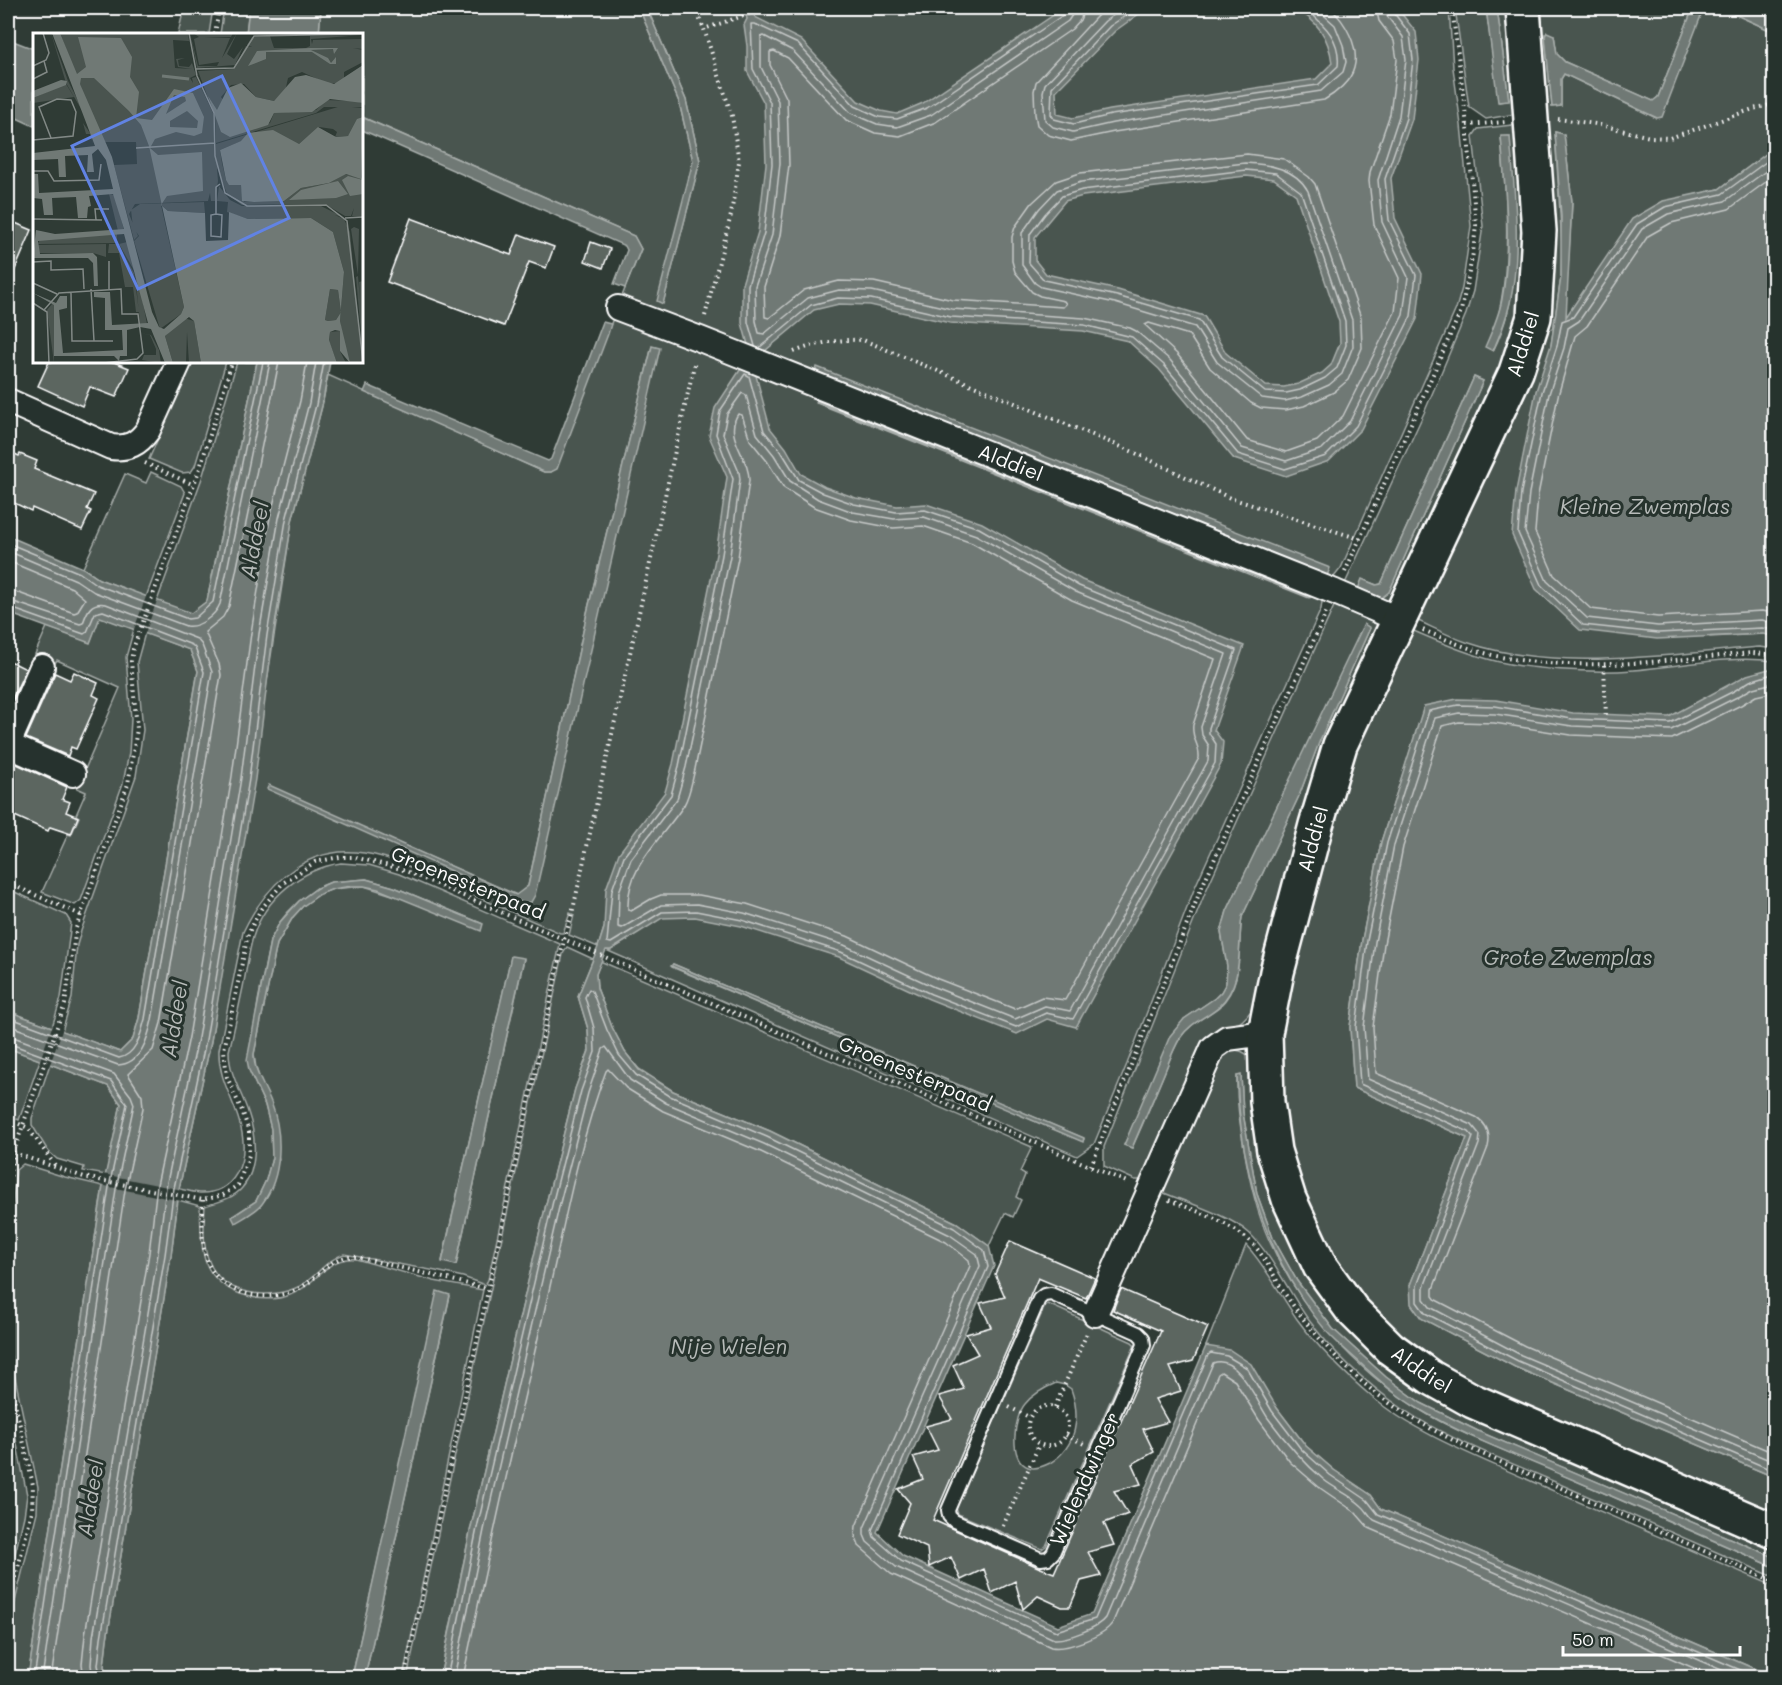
<svg xmlns="http://www.w3.org/2000/svg" width="1782" height="1685" viewBox="0 0 1782 1685" font-family="Mali,sans-serif">
<style>
.green{fill:#4a544f;stroke:#a4aaa7;stroke-width:1.5;fill-rule:evenodd}
.water{fill:#707975;stroke:#a9afac;stroke-width:1.5;fill-rule:evenodd}
.pier{fill:#2f3b35}
.lines{fill:none;stroke-linecap:round;stroke-linejoin:round}
.shore{stroke:#c6c9c8;stroke-width:1.5}
.stream{stroke:#a9afac;stroke-width:7}
.building{fill:#5b6661;stroke:#fff;stroke-width:1.5}
.lane-casing{stroke:#fff;stroke-width:16}
.street-casing{stroke:#fff;stroke-width:28}
.secondary-casing{stroke:#fff;stroke-width:38}
.path{stroke:#fff;stroke-width:4;stroke-dasharray:1.5 4.5;stroke-linecap:butt}
.lane{stroke:#26332d;stroke-width:12}
.street{stroke:#26332d;stroke-width:24}
.secondary{stroke:#26332d;stroke-width:33}
.labels{text-anchor:middle;stroke-width:6;stroke-linejoin:round;paint-order:stroke}
.street-label{font-size:20px;fill:#fff;stroke:#26332d}
.water-label{font-size:21px;font-style:italic;fill:#b8bcba;stroke:#26332d}
.inset-river{fill:none;stroke:#707975;stroke-width:3}
.inset-road{fill:none;stroke:#828986;stroke-width:1.5}
.view{fill:#6183e4;fill-opacity:0.15;stroke:#6183e4;stroke-width:3}
.inset-edge{fill:none;stroke:#fff;stroke-width:3}
</style>
<rect width="100%" height="100%" fill="#2f3b35"/>
<filter id="ink" filterUnits="userSpaceOnUse"><feTurbulence type="fractalNoise" baseFrequency=".0167" numOctaves="2"/><feDisplacementMap in="SourceGraphic" scale="12" xChannelSelector="R" yChannelSelector="G"/><feConvolveMatrix kernelMatrix="1 2 1 2 8 2 1 2 1" color-interpolation-filters="sRGB"/></filter>
<g filter="url(#ink)">
<!-- green -->
<g class="green">
<path d="M184 8H213L209 34H178Z"/>
<path d="M224 8H249L246 34H220Z"/>
<path d="M321 8H639L679 102 693 161 663 303 700 161 686 100 647 8H1449L1453 68 1461 125 1471 226 1462 288 1456 309 1341 568 1334 577 1327 581 1320 596 1322 602 1321 609 1195 887 1127 1064 1094 1144 1077 1156 606 950H611L629 939 604 928 598 947 569 935 574 915 570 913 563 933H560C523 917 487 901 450 885 420 872 388 854 355 852 302 848 264 888 243 932L219 1050C218 1082 237 1103 242 1133 247 1162 235 1193 202 1193 195 1193 187 1190 179 1189L211 1041 292 521 322 406 328 375 544 472H551L641 249 634 236 362 117V34H319ZM652 346 531 902 268 786 517 895 528 886 587 613ZM673 964 1083 1138 1084 1139 1082 1141 672 967Z"/>
<path d="M1455 8H1486L1499 102 1509 100 1497 8H1512L1515 114 1486 119 1469 107Z"/>
<path d="M1531 8H1693L1658 97 1653 101 1565 62 1557 54 1554 35 1545 34 1552 107 1561 106V79L1564 74 1656 118 1704 8H1721L1774 32V148L1719 189 1693 195 1565 318 1572 202 1564 134 1555 132 1562 246 1561 277 1551 345 1710 637 1763 634 1774 636V649L1760 647C1668 654 1555 673 1466 642 1449 636 1432 627 1416 620L1528 364Z"/>
<path d="M1512 125 1516 126 1525 198 1519 320 1502 377 1394 605 1342 590 1424 413 1466 314 1473 291 1483 226 1473 136 1478 129ZM1509 136C1514 207 1527 285 1493 351 1496 324 1503 299 1505 272 1509 227 1505 182 1501 137ZM1474 377 1483 381 1389 592 1363 580 1377 585 1381 584Z"/>
<path d="M192 362H226L195 466 191 472 182 473 149 459Z"/>
<path d="M237 362H257L207 601 191 614 157 601 202 478Z"/>
<path d="M151 472 181 486 185 493 146 597 99 579 83 568 125 474 146 483Z"/>
<path d="M1335 604 1383 621 1257 1000C1248 1019 1240 1024 1220 1033L1142 1180H1135L1104 1166V1147L1205 893ZM1365 625 1370 628 1320 740 1299 796 1242 917C1237 948 1245 983 1219 1007 1205 1018 1190 1023 1180 1038 1173 1049 1168 1064 1163 1076 1153 1100 1143 1124 1132 1148L1124 1145 1184 1019 1215 998 1221 992 1226 983 1227 966 1221 932 1227 911Z"/>
<path d="M100 616 134 629 126 657 131 719 129 753 123 783 81 900 75 905 42 892 68 834 71 835 79 817 76 815 86 792 77 788 120 688 57 660 55 663 35 654 47 627 90 642Z"/>
<path d="M1407 628C1434 640 1460 651 1488 659 1525 670 1595 673 1634 670 1680 666 1729 655 1774 661V682L1697 719 1424 708 1381 842 1362 940 1350 1027 1354 1088 1467 1138 1410 1285 1421 1318 1515 1367 1774 1477V1520L1511 1409 1391 1339 1312 1231 1278 1123 1282 1008 1325 828 1375 694Z"/>
<path d="M145 633 190 650 198 671 139 1018 133 1039 120 1052 62 1031 72 998 77 945 81 931 136 776 143 730 137 662Z"/>
<path d="M341 863 369 865 399 874 560 944 488 1280 485 1285 463 1277 436 1271 344 1254C326 1260 316 1277 300 1286 271 1301 222 1296 209 1261 202 1244 204 1223 205 1206 217 1202 233 1199 242 1188 259 1168 256 1135 248 1112 241 1091 229 1074 229 1051 234 1031 238 1011 242 992 246 974 248 954 253 937 265 898 301 869 341 863ZM366 879 394 887 483 924 364 886 333 889 320 894 303 906 293 917 277 944 254 1054 256 1068 260 1079 279 1159 261 1205 233 1216 256 1201 266 1180 272 1158 271 1129 265 1105 249 1070 258 1001 270 941 280 922 288 912 299 901 317 888 331 882ZM511 957 524 959 456 1265 442 1261Z"/>
<path d="M8 889 66 915 71 923 61 998 52 1027 8 1011Z"/>
<path d="M567 947 593 959 578 996 588 1029 589 1050 575 1089 547 1200 471 1527 440 1677 407 1678 563 954Z"/>
<path d="M600 961 1032 1147 1020 1172 1025 1175 1016 1197 1021 1200 1013 1217 1005 1213 989 1246 957 1223 770 1131 673 1091 639 1069 625 1052 612 1027 597 988 596 974Z"/>
<path d="M8 1048 40 1060 19 1120 8 1115Z"/>
<path d="M1230 1050C1239 1050 1245 1051 1251 1059L1261 1124 1380 1351 1742 1535 1774 1548V1557L1480 1432 1421 1403 1386 1377 1333 1329 1297 1281 1273 1238 1257 1194 1243 1113 1241 1076H1237C1236 1100 1240 1124 1244 1148 1249 1179 1256 1211 1269 1240 1298 1306 1355 1370 1417 1408 1457 1433 1506 1451 1549 1469 1624 1502 1699 1534 1774 1567V1577C1698 1544 1622 1511 1546 1478 1500 1458 1444 1437 1403 1409 1367 1384 1334 1354 1308 1319 1290 1294 1270 1252 1249 1233 1229 1215 1185 1202 1159 1191L1219 1059Z"/>
<path d="M50 1064 108 1086 121 1104 106 1175 83 1171 84 1167 57 1159 48 1151 32 1125V1118Z"/>
<path d="M23 1164 65 1177 103 1186 28 1677 8 1678V1630L37 1512 38 1487 8 1344V1253L16 1170Z"/>
<path d="M178 1200 200 1206C201 1223 200 1243 205 1260 215 1293 261 1306 290 1295 317 1285 326 1256 356 1259L434 1281 483 1290 403 1677H365L450 1296 438 1292 352 1677 106 1678 104 1666 107 1639 171 1256Z"/>
<path d="M1246 1245C1266 1266 1280 1295 1297 1319 1319 1349 1345 1374 1372 1397 1414 1433 1482 1459 1533 1482 1613 1517 1694 1552 1774 1586V1677L1381 1509 1371 1495 1334 1470 1306 1446 1277 1408 1206 1346Z"/>
<path d="M1048 1304 1132 1342 1135 1345 1046 1546 1042 1549 958 1514 956 1508 1045 1306ZM1056 1383 1065 1385 1071 1389C1081 1417 1077 1446 1050 1463 1044 1466 1035 1470 1028 1467 1008 1459 1014 1417 1025 1404 1033 1394 1044 1388 1056 1383Z"/>
<path d="M8 1399 27 1495 24 1516 8 1584Z"/>
</g>
<!-- water -->
<g class="water">
<path d="M249 8H321L319 34H246Z"/>
<path d="M639 8H647L686 100 700 161 663 304 657 301 693 161 679 102Z"/>
<path d="M744 8H752L755 17 801 40 858 101 881 111 897 114 923 103 1064 8H1147L1115 31 1056 91 1057 114 1073 118 1110 110 1316 79 1332 63C1329 37 1317 20 1294 8H1397L1416 32 1419 60 1412 119 1391 178 1395 218 1422 274 1417 319 1361 429 1329 461 1286 476 1234 459 1159 369 1128 341 1083 331 950 323 870 305 839 304 814 310 759 356 754 368 770 428 786 448 801 474 825 487 856 498 897 506 926 504 982 523 1082 580 1244 646 1214 730 1223 742 1221 764 1076 1027 1047 1019 1017 1034 929 999 839 957 741 926 695 917 662 918 611 950H606L596 974 597 988 612 1027 625 1052 639 1070 673 1091 770 1131 957 1223 989 1246 994 1266 877 1532 903 1556 1058 1626 1092 1614 1206 1346 1230 1350 1251 1364 1277 1408 1306 1446 1334 1470 1371 1495 1381 1509 1774 1677 440 1678 471 1527 547 1200 575 1089 589 1051 588 1029 578 996 598 947 604 928 606 889 619 853 665 792 673 764 716 554 727 477 709 436 715 408 744 364 750 352 742 323V284L758 232 766 164 764 103 747 71V46L744 25 747 19ZM1246 176 1274 179 1296 195 1339 322 1340 343 1331 365 1322 373 1298 384 1284 387 1266 386 1226 353 1204 316 1118 290 1046 274 1035 260V237L1065 201 1083 196Z"/>
<path d="M1486 8H1497L1509 101 1498 102Z"/>
<path d="M1693 8H1704L1662 117 1657 118 1564 74 1561 79V106L1552 107 1545 36 1547 32 1554 35 1557 54 1565 62 1653 101 1658 97Z"/>
<path d="M1721 8H1756L1774 16V32Z"/>
<path d="M8 39 34 49V126L8 114Z"/>
<path d="M364 118 634 236 641 249 625 288 614 284 627 250 625 246 362 130Z"/>
<path d="M1555 132 1564 134 1572 202 1566 317 1632 219 1663 201 1719 189 1774 148V636L1763 634 1657 639 1580 630 1536 589 1512 535 1516 491 1536 391 1551 345 1561 277V216Z"/>
<path d="M1501 136H1510C1514 189 1522 250 1510 303 1506 320 1500 335 1493 351L1485 347C1492 331 1499 316 1502 299 1512 246 1505 190 1501 136Z"/>
<path d="M603 322 611 324 608 334 557 469 551 472H544L364 392 367 385 548 461 551 459Z"/>
<path d="M652 346 660 348 535 895 531 902 523 903 267 789 269 785 516 895 528 886 587 613Z"/>
<path d="M257 362H330L322 406 292 521 273 636 255 779 211 1041 179 1189 171 1256 107 1639 104 1666 106 1677H28L103 1186 121 1104 108 1086 8 1048V1011L120 1052 133 1039 139 1018 198 671 190 650 100 617 90 643 8 613V536L83 568 99 579 191 613 207 601Z"/>
<path d="M817 367 1330 568 1327 576 814 375Z"/>
<path d="M1474 377 1483 381 1389 592 1380 599 1358 589 1362 579 1376 585 1381 584Z"/>
<path d="M1364 624 1370 628 1320 740 1299 796 1242 917C1237 948 1245 983 1218 1007 1205 1018 1190 1023 1180 1038 1173 1050 1168 1064 1163 1076 1153 1100 1142 1124 1132 1148L1124 1145 1170 1036 1184 1019 1215 998 1221 992 1226 983 1227 966 1221 932 1227 911Z"/>
<path d="M1769 669 1774 670V1477L1515 1367 1421 1318 1411 1304 1410 1285 1467 1138 1354 1088 1350 1027 1362 940 1381 842 1424 706 1457 699 1496 700 1573 713 1669 717 1747 675Z"/>
<path d="M366 879 394 887 483 924 481 931 378 889 364 886H352L333 889 320 894 303 906 293 917 277 944 254 1054C253 1071 265 1086 271 1102 283 1133 283 1176 262 1204 256 1212 243 1218 235 1223L232 1217 256 1201 266 1180 272 1158 271 1129 265 1105 249 1070 247 1060 270 941 280 922 299 901 317 888 331 882Z"/>
<path d="M511 956 524 958 456 1265 442 1262Z"/>
<path d="M673 964 1084 1138 1083 1142 671 966Z"/>
<path d="M1241 1075 1243 1113 1257 1194 1273 1238 1297 1281 1333 1329 1386 1377 1421 1403 1480 1432 1774 1557V1567C1704 1536 1633 1505 1562 1475 1515 1455 1460 1434 1417 1408 1395 1395 1376 1378 1357 1360 1347 1351 1336 1342 1327 1332 1265 1259 1240 1170 1237 1076Z"/>
<path d="M437 1291 450 1295 365 1677H352Z"/>
</g>
<!-- pier -->
<g class="pier">
<path d="M147 594 158 598 144 636 133 632Z"/>
<path d="M53 1024 63 1028 49 1067 39 1063Z"/>
<path d="M103 1174 182 1190 181 1201 100 1185Z"/>
</g>
<g class="lines">
<!-- shore -->
<g class="shore">
<path d="M1074 8 1072 15 1068 21 931 115 897 127 877 124 851 113 793 51 764 36 761 37V67L778 101 780 163 772 235 755 286 756 321 759 333 764 334 808 298 839 290 872 291 952 309 1084 318 1130 328 1136 331 1170 360 1242 448 1286 461 1322 449 1350 421 1403 315 1408 277 1382 222 1378 180 1399 116 1406 60 1403 37 1387 16 1385 8"/>
<path d="M1083 8 1081 19 1072 29 936 122 900 136 875 133 846 120 788 58 774 51 770 52V65L787 99 789 165 780 236 764 287 765 317 769 318 804 290 839 281 874 282 953 300 1063 307 1066 304 1064 301 1040 296 1032 292 1015 272 1012 261V237L1015 227 1032 203 1056 181 1080 173 1247 154 1284 159 1309 177 1315 184 1361 318 1362 348 1348 380 1334 392 1304 406 1286 410 1261 408 1251 403 1210 368 1189 335 1149 323 1145 325 1177 354 1247 440 1286 452 1317 441 1343 416 1395 312 1399 278 1374 225 1369 181 1370 172 1390 114 1397 60 1394 41 1379 21 1376 8"/>
<path d="M1108 8 1098 15 1036 82 1034 91 1035 114 1037 125 1048 135 1071 141 1114 132 1324 100C1335 94 1351 81 1354 68 1360 47 1345 21 1330 8"/>
<path d="M1124 8 1105 21 1045 84 1043 92 1045 120 1053 127 1073 132 1113 123 1321 91 1343 72 1346 62 1343 45 1335 25 1316 8"/>
<path d="M1137 8 1110 26 1052 87 1051 114 1054 119 1074 124 1111 115 1318 85 1338 66C1341 38 1323 24 1305 8"/>
<path d="M1774 156 1722 194 1665 207 1637 224 1573 317 1562 321 1557 346 1542 392 1521 492 1518 533 1541 585 1583 625 1658 633 1762 628 1774 630"/>
<path d="M1245 163C1268 164 1296 168 1308 191L1352 320 1353 346 1342 374 1329 385 1302 397 1285 401 1262 398 1217 362 1195 327 1115 303 1041 287 1035 283 1022 265V233L1039 209 1057 190 1081 182Z"/>
<path d="M1774 165 1725 201 1668 214 1642 229 1579 321 1568 328 1564 348 1549 394 1529 493 1525 532 1547 581 1587 618 1658 626 1762 620 1774 623"/>
<path d="M1246 170 1276 173 1301 192 1345 321 1346 345 1337 368 1325 378 1300 390 1286 393 1265 392 1222 357 1199 320 1117 296 1044 280 1029 263 1030 234 1045 214 1062 196 1082 190Z"/>
<path d="M1774 176 1729 209 1671 223 1648 236 1587 326 1575 336 1558 396 1538 495 1535 532 1554 575 1591 609 1658 617 1762 611 1774 613"/>
<path d="M755 346 748 322V285L764 233 772 164 770 102 753 69 751 24H755L798 44 855 106 879 117 897 119 927 108 1063 15 1066 8"/>
<path d="M759 348 811 305 838 298 871 299 951 317 1084 325 1132 337 1164 365 1238 454 1285 469 1326 456 1356 426 1411 316 1416 275 1389 220 1385 179 1406 118 1413 60 1410 34 1394 13 1393 8"/>
<path d="M745 374 749 376 764 431 781 451 799 480 823 493 854 504 896 512 925 510 979 528 1079 586 1236 650 1209 728V733L1216 744 1215 763 1073 1019 1046 1013 1016 1027 931 994 841 952 742 920 696 911 662 912 611 943 607 942 612 890 624 856 671 795 679 766 722 555 733 479 716 434 720 411Z"/>
<path d="M742 393 746 395 757 434 774 455 790 481 818 499 853 512 894 519 924 517 976 535 1076 592 1226 654 1201 727 1202 735 1209 746 1208 761 1070 1011 1045 1006 1015 1019 934 987 844 945 744 913 697 904 661 905 622 928 618 927 619 892 631 859 677 799 686 767 730 556 740 479 739 472 723 434 727 414Z"/>
<path d="M738 414 742 415 750 440 767 461 784 488 814 507 851 520 893 528 923 526 972 543 1072 600 1215 659 1193 725C1191 739 1200 744 1199 758L1065 1000 1042 997 1015 1009 938 979 847 936 747 904 699 895H661L651 899 631 911 628 910C626 866 662 839 684 805 690 795 692 781 695 769L738 558 749 481C750 457 723 437 738 414Z"/>
<path d="M8 543 80 573 97 585 188 619 195 618 213 602 263 362"/>
<path d="M8 551 76 580 94 592 186 626C199 628 215 616 220 604L270 362"/>
<path d="M8 561 72 588 85 599 77 612 74 613 16 592 8 591"/>
<path d="M8 600 80 624 83 623C87 611 91 601 106 604L197 639 202 645 212 672 152 1020C148 1038 141 1064 118 1065L8 1025"/>
<path d="M8 607 84 634 87 632 95 613 103 611 192 645 195 648 204 672 145 1019C141 1034 136 1055 119 1058L8 1017"/>
<path d="M1774 675H1769L1750 681 1734 691 1670 723 1572 719 1495 706 1458 705 1429 711 1387 843 1367 941 1356 1027 1360 1084 1469 1132 1473 1137 1417 1286V1302L1425 1313 1518 1361 1774 1471"/>
<path d="M1774 683 1753 688 1737 697 1671 730 1572 726 1495 714 1459 713 1435 718 1394 845 1375 942 1364 1027 1368 1079 1472 1125 1480 1135 1479 1144 1424 1287V1299L1430 1307 1521 1355 1774 1462"/>
<path d="M1774 692 1756 696 1741 705 1672 739 1571 735 1494 723 1459 722 1442 726 1403 847 1384 944 1373 1027 1376 1073 1476 1117C1487 1124 1491 1134 1488 1147L1433 1289V1296L1436 1300 1525 1346 1774 1453"/>
<path d="M8 1035 114 1074 131 1096 134 1104 116 1189 42 1678"/>
<path d="M8 1043 111 1081 127 1104 109 1187 34 1678"/>
<path d="M51 1678 125 1190 143 1108 142 1096 128 1074 153 1050 161 1023 221 675 219 664 205 632 223 617 229 606 279 362"/>
<path d="M84 1678 82 1664 85 1635 149 1253 157 1185 189 1037 232 776 251 633 270 517 300 401 307 362"/>
<path d="M93 1678 91 1665 93 1637 158 1254 166 1187 198 1038 241 778 259 634 279 518 309 403 316 362"/>
<path d="M101 1678 98 1665 101 1638 165 1255 174 1188 206 1040 249 779 267 635 286 520 316 405 324 362"/>
<path d="M447 1678 477 1528 553 1201 581 1091 595 1052 594 1028 585 997 589 989 592 991 607 1030 619 1055 636 1075 670 1096 767 1137 954 1228 984 1250 988 1267 872 1530 874 1537 901 1561 1056 1631 1095 1619 1208 1355 1211 1353 1227 1356 1247 1368 1272 1411 1301 1449 1330 1475 1367 1500 1378 1514 1759 1678"/>
<path d="M454 1678 484 1530 560 1203 588 1093 603 1049 606 1047 630 1080 666 1103 764 1144 950 1235 977 1254 980 1266 864 1528V1535L867 1542 896 1567 1054 1639C1066 1640 1098 1628 1105 1618L1213 1363C1237 1353 1257 1402 1268 1418 1285 1441 1302 1461 1324 1480 1335 1489 1351 1495 1362 1506 1367 1510 1369 1516 1374 1520L1740 1678"/>
<path d="M463 1678C489 1550 518 1423 548 1295 565 1221 579 1143 606 1071L608 1069 626 1088 663 1111 761 1152 946 1242 969 1260 970 1266 856 1526 855 1535 859 1546 891 1574 1051 1647C1067 1650 1105 1636 1113 1622L1218 1374 1221 1372 1235 1381 1259 1420 1290 1462 1320 1488 1355 1512 1369 1528 1717 1678"/>
</g>
<!-- stream -->
<path class="stream" d="M819 401 1309 595"/>
</g>
<!-- building -->
<g class="building">
<path d="M411 218 511 255 519 234 554 247 546 268 529 262 504 326 387 282Z"/>
<path d="M8 220 32 230 8 286Z"/>
<path d="M591 242 610 249 603 268 585 261Z"/>
<path d="M49 362H114L129 368 116 397 90 387 82 406 38 386Z"/>
<path d="M8 451 19 456 20 454 37 461 34 469 94 494 87 509 91 511 82 530 32 508 31 511 8 500Z"/>
<path d="M8 660 26 669 12 699 8 697Z"/>
<path d="M74 672 98 683 93 695 99 698 76 749 71 747 68 756 26 738 55 673 70 680Z"/>
<path d="M8 760 67 787 62 799 70 802 66 812 78 817 71 834 50 827 48 831 8 813Z"/>
<path d="M1010 1241 1095 1278 1086 1298 1038 1278 933 1520 1038 1567 1054 1573 1161 1331 1113 1310 1121 1289 1208 1327 1193 1361 1170 1367 1181 1391 1155 1399 1168 1422 1143 1429 1154 1452 1132 1464 1141 1484 1114 1491 1128 1514 1104 1523 1114 1545 1088 1552 1101 1576 1081 1581 1070 1607H1062L1038 1596 1023 1609 1015 1581 992 1593 984 1569 961 1580 951 1557 929 1567 927 1548 897 1534 910 1503 898 1489 923 1479 913 1457 938 1450 926 1426 952 1419 939 1396 964 1389 953 1365 978 1354 966 1334 991 1327 980 1303 1005 1297 995 1274Z"/>
</g>
<g class="lines">
<defs>
<path id="lane" d="M1051 1294 1138 1333 1143 1338 1144 1345 1053 1553 1048 1558 1041 1559 954 1521 949 1516 948 1510 1039 1299 1044 1295Z"/>
<g id="street">
<path id="s1" d="M618 308 700 339 1335 592 1400 620"/>
<path d="M8 401 111 447C128 449 138 444 148 430L179 362"/>
<path d="M8 744 42 667"/>
<path d="M8 745 73 774"/>
<path d="M1095 1314 1213 1048 1227 1038 1265 1033"/>
</g>
<g id="secondary">
<path id="s2" d="M1523 8 1539 231 1534 317 1516 372 1340 745 1316 825 1277 972 1265 1033 1267 1102 1274 1151 1289 1199 1320 1266 1352 1310 1390 1348 1430 1377 1473 1401 1774 1531"/>
</g>
</defs>
<!-- lane casing -->
<use href="#lane" class="lane-casing"/>
<!-- street casing -->
<use href="#street" class="street-casing"/>
<!-- secondary casing -->
<use href="#secondary" class="secondary-casing"/>
<!-- path -->
<g class="path">
<path d="M695 8 704 29"/>
<path d="M215 34 219 8"/>
<path d="M1558 119 1596 124 1650 137 1670 138 1753 109 1774 104"/>
<path d="M1467 125 1506 122"/>
<path d="M705 316 731 215 739 162 732 116 704 29 766 8"/>
<path d="M794 352C817 343 838 339 863 340L1131 451 1230 498 1360 539"/>
<path d="M145 463 194 485"/>
<path d="M1345 572 1461 311 1473 253 1476 225 1467 125 1452 8"/>
<path d="M1423 630C1447 640 1471 650 1496 656 1581 673 1668 660 1753 653L1774 655"/>
<path d="M1604 665 1606 716"/>
<path d="M8 883 81 915"/>
<path d="M8 1119 28 1128 57 1168"/>
<path d="M8 1151 84 1177 203 1200 223 1195 238 1185 249 1155V1132L243 1113 227 1077 224 1050 248 934 254 922 261 909 283 883 315 862 340 857H354L401 869 1129 1183"/>
<path d="M1091 1166 1201 889 1327 611"/>
<path d="M8 1194 13 1154 65 1004 76 928 128 784 137 729 131 661 133 649 200 468 232 362"/>
<path d="M203 1200C203 1219 200 1242 207 1260 220 1298 272 1304 302 1287 323 1274 329 1255 357 1257L489 1289"/>
<path d="M1169 1200C1196 1211 1224 1220 1246 1238 1264 1252 1273 1276 1285 1294 1311 1331 1341 1366 1377 1394 1428 1433 1491 1458 1550 1483 1625 1516 1700 1549 1774 1582"/>
<path d="M8 1371 33 1485 32 1511 8 1608"/>
<circle cx="1048" cy="1426" r="20"/>
<path d="M1009 1407 1029 1417"/>
<path d="M1055 1407 1087 1333"/>
<path d="M1066 1435 1084 1444"/>
<path d="M1003 1526 1039 1445"/>
<path d="M404 1678 564 940 572 914 695 361"/>
</g>
<!-- lane -->
<use href="#lane" class="lane"/>
<!-- street -->
<use href="#street" class="street"/>
<!-- secondary -->
<use href="#secondary" class="secondary"/>
</g>
</g>
<g class="labels">
<!-- street labels -->
<g class="street-label">
<text transform="translate(1523 344) rotate(-73)" y="7">Alddiel</text>
<text dy="7" stroke="none"><textPath href="#s1" startOffset="422">Alddiel</textPath></text>
<text transform="translate(1313 839) rotate(-75)" y="7">Alddiel</text>
<text transform="translate(468 883) rotate(22)" y="7">Groenesterpaad</text>
<text transform="translate(915 1074) rotate(23)" y="7">Groenesterpaad</text>
<text dy="7" stroke="none"><textPath href="#s2" startOffset="1467">Alddiel</textPath></text>
<text transform="translate(1085 1479) rotate(-66)" y="7">Wielendwinger</text>
</g>
<!-- water labels -->
<g class="water-label">
<text x="1645" y="514">Kleine Zwemplas</text>
<text transform="translate(255 540) rotate(-79)" y="7">Alddeel</text>
<text x="1568" y="965">Grote Zwemplas</text>
<text transform="translate(175 1019) rotate(-81)" y="7">Alddeel</text>
<text x="729" y="1354">Nije Wielen</text>
<text transform="translate(91 1498) rotate(-81)" y="7">Alddeel</text>
</g>
</g>
<!-- overview -->
<g transform="translate(33 33)">
<rect width="330" height="330" fill="#2f3b35"/>
<path d="M18 0 35 48 52 81 61 114 57 101H53L50 90 57 100 51 81 33 50ZM27 0H155L156 8 140 7 142 35 159 36 145 34 143 26 152 25 145 27 146 33 156 34 159 30 163 42 157 45 160 50 159 45 163 44 180 80 185 148 182 168H178L177 160 175 168 102 171 96 181 105 203 101 207 81 132 104 131 103 109H69ZM157 0 165 33H184L186 29 166 32 161 6 166 4 160 0H200L198 4 171 5H197L189 25 204 0 194 21 201 26 210 14 202 32 164 35ZM330 2 278 6 279 11 280 7 330 6V16L320 15 330 17V29L311 39V49L295 51 269 39 255 45 252 59 241 68 223 64 211 51 198 52 188 64 213 97 237 90 241 80 283 77 293 67 321 68 330 70V74H291L283 80 183 110 182 84 165 38 201 36 213 13 219 14 214 12 219 4 237 3 241 15H273L277 13V3ZM33 51 41 64 0 70V65ZM308 73 330 75V84L315 103 302 104 304 99 300 96 286 94 266 111 211 107 187 117 189 130 193 147 208 152 211 169 251 168 268 155 296 150 312 141 330 145V184L319 183 321 175 318 183H312L292 171 209 172 194 161 183 131V111ZM186 153 197 167 209 173H288L310 184 302 182 311 186 317 199 329 330H317L312 320 307 288 311 239 300 199 278 185 215 186 194 179 195 169 184 168ZM76 161 82 162 91 197 85 198ZM171 169 172 180 135 178 128 172 151 274 148 281 127 296 101 208 106 203 100 194 98 177 107 171ZM321 194 326 196 325 242 318 196ZM84 201V210L5 211 7 206ZM94 209 107 254 114 291H107L102 239 86 211ZM73 211V224L60 220H5V212ZM85 211 101 240 106 279H103L100 254H92L86 220H75L76 211ZM325 243 327 267 326 249 330 248V323L323 244ZM297 256 305 257 308 279 303 287 295 288 292 287ZM19 271H21V330L14 277ZM151 285 161 288 168 330H156L154 299 153 330H140L132 303ZM307 298V318L313 330H304L296 308 297 299ZM107 300 118 302 126 317 128 330 109 327 111 322H123V316L117 302Z" fill="#4a544f"/>
<path d="M19 0H27L44 41 53 34 45 4 88 5 99 24 97 44 106 59 103 85 119 87 141 56 160 60 171 84 169 100 161 103 143 99 122 106 117 115 125 122 169 119 170 158 134 163 128 172 135 178 172 180 173 208 195 207 196 179 215 186 278 185 300 199 311 239 307 288 317 330 307 318V298L302 297 297 299 296 307 304 330H168L161 288 156 284 132 303 140 330H132L118 296 107 294 94 297V323H87L86 328 81 323H21V272L0 260 23 270 27 263H34V275L26 277 30 320 90 317 89 297H72V265L61 264V259H77L79 292 115 290 91 201 5 208 7 221 60 220 64 224 65 253H61L60 230 55 225H0L3 197 22 201 91 196 80 161 56 163 58 173 55 174 54 185H45L43 164 19 165 20 182H11L9 166 0 165V141H5L6 160 80 156 73 127 65 116 59 121 61 139H54L55 122 32 123 33 144H26L25 126 0 127V120L62 113ZM48 45H61L96 78 108 92 116 113 151 274 148 281 131 296 126 294 119 279 79 124 47 51ZM141 62 152 64 153 68 133 81ZM154 78 165 88 164 95 137 94V88ZM297 256 305 257 308 279 303 287 295 288 292 287ZM277 15H305L301 21 300 16 278 17 295 25 298 30 303 24V31H297L279 19H233V26L215 33 224 18ZM330 32V70L297 66 279 79 241 80 235 92 197 104 188 99 175 63 184 77 195 55 208 50 223 64 241 68 262 44 273 42 301 51ZM28 47 34 48 33 52 0 65V58ZM330 84 328 146 313 141 296 150 268 155 251 168 221 169 209 168 208 152H196L193 147 187 117 208 108 215 100 240 97 266 111 285 94 303 104 315 103 324 86ZM315 143 330 147V161L317 163 309 147ZM305 148 315 161 303 165 256 167 268 157Z" fill="#707975" fill-rule="evenodd"/>
<path class="inset-river" d="M129 43 156 46"/>
<path class="inset-road" d="M156 0 164 43 181 80 182 123 192 160 214 173 293 172 314 188 330 330M0 33 13 27 16 20 10 0M162 36 201 35 221 3 330 1M0 46 14 39 11 28M0 107 40 103 43 79 38 67 24 66 6 74 18 105M103 115 182 110M0 138H15L21 148 66 147 68 131M183 181 189 182 188 204 178 203V182ZM183 181V154L187 151M312 185 330 184M0 186 69 187M63 187 62 176H76M0 229 18 228V237L50 236 51 256M0 250 24 261M58 256 61 308M76 256V228M38 260 39 308H80M0 270 14 279 16 330M11 277 26 260 88 256 89 281H105L110 320 104 326 71 330"/>
<path class="view" d="M189 43 256 185 105 256 39 113Z"/>
<rect width="330" height="330" class="inset-edge"/>
</g>
<!-- margin -->
<rect width="1782" height="1685" fill="none" stroke="#26332d" stroke-width="30"/>
<rect x="15" y="15" width="1752" height="1655" fill="none" stroke="#fff" stroke-width="2" filter="url(#ink)"/>
<!-- scale -->
<path d="M1563 1646v9h177v-9" fill="none" stroke="#ffffff" stroke-width="3"/>
<text x="1572" y="1646" font-size="18" fill="#ffffff" stroke="#26332d" stroke-width="4.5" paint-order="stroke">50 m</text>
</svg>
